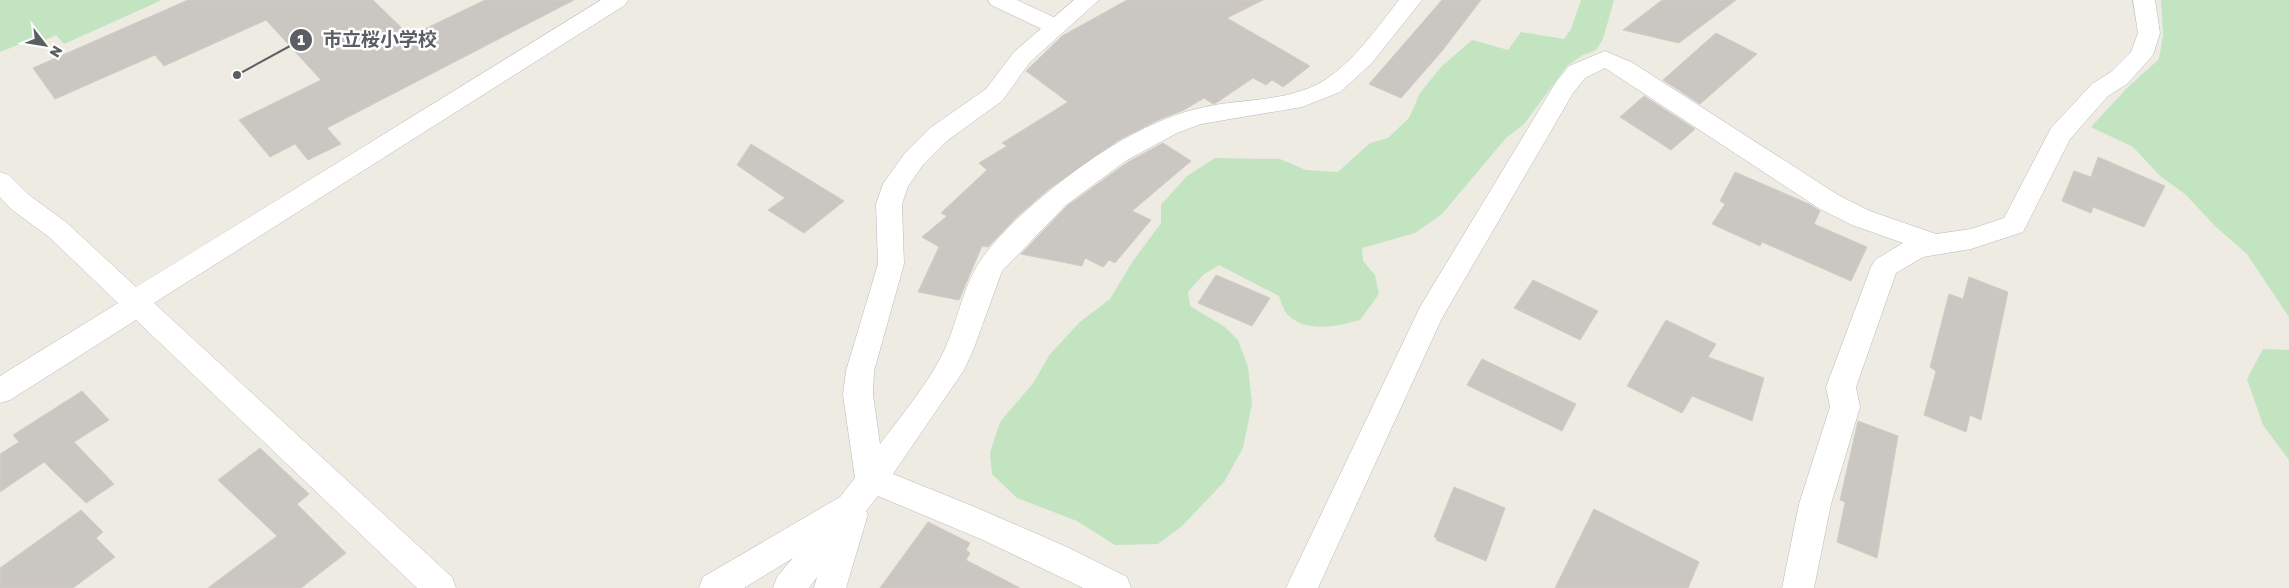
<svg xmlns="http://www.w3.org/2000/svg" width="2289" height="588" viewBox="0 0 2289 588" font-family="'Golos Text','Noto Sans JP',sans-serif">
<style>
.green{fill:#c2e4c1}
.building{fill:#cac7c2;stroke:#d2ccc2}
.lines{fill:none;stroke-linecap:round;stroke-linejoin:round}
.minor-casing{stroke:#b6b9bd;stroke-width:1}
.tertiary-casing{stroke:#b6b9bd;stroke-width:1}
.minor{fill:#fff;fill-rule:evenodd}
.tertiary{fill:#fff;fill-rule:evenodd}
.leader{fill:none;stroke:#5b5f63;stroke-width:2}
.callout-dot{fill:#5b5f63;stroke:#fff;stroke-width:2}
.mark-label{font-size:15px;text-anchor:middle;font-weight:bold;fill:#fff}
.callout-label{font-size:19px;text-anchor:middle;font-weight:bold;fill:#5b5f63;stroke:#fff;stroke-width:5;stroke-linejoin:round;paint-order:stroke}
</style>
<rect width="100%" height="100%" fill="#eeebe3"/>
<!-- green -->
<g class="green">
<path d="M0 0H162L64 44 56 35 32 46 28 41 0 52Z"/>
<path d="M1581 0H1614L1603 39 1596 50 1581 56 1567 66 1524 124 1506 138 1442 214 1415 233 1362 248 1363 261 1375 275 1379 294 1360 320C1337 326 1306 334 1287 314 1283 309 1281 301 1279 296L1219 265 1203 275 1188 292 1190 306 1225 327 1238 340 1248 367 1252 404 1243 448 1224 482 1182 526 1158 544 1115 545 1077 521 1017 498 992 474 990 453 1000 422 1034 382 1050 354 1080 322 1110 299 1133 261 1161 223V205L1187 176 1215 158 1280 159 1306 170 1338 172 1370 143 1388 138 1409 118 1420 93 1441 67 1472 40 1508 50 1521 32 1564 39 1571 29Z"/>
<path d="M2161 0H2289V317L2247 254 2215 226 2185 194 2160 176 2133 147 2091 127 2127 88 2159 59 2163 35Z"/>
<path d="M2263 349 2289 350V460L2263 425 2247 379Z"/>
</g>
<!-- building -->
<g class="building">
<path d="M188 0H373L410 36 485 0H574L327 128 341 144 308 160 295 144 270 157 239 120 321 80 266 20 164 66 155 55 55 99 33 68Z"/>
<path d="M1127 0H1263L1227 18 1310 66 1283 87 1272 80 1266 85 1253 78 1216 103 1213 104 1204 98 1184 110 1158 120 1119 140 1049 189 1019 215 988 247 982 246 959 300 918 292 939 247 922 237 947 216 941 213 987 170 979 163 1007 146 1002 143 1068 102 1026 71 1062 36Z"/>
<path d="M1442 0H1481L1442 51 1401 98 1369 84Z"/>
<path d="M1662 0H1736L1679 43 1623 30Z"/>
<path d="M1716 33 1757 54 1700 104 1663 80Z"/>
<path d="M1644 96 1695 129 1671 150 1620 117Z"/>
<path d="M1163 143 1191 161 1132 211 1151 220 1115 263 1109 260 1103 267 1085 258 1082 266 1021 254 1067 206 1128 162Z"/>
<path d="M751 144 844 201 804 233 768 210 785 198 737 165Z"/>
<path d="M2098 157 2165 186 2144 227 2093 207 2091 213 2062 201 2074 171 2091 177Z"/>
<path d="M1735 172 1809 204 1820 211 1814 224 1867 247 1851 281 1762 242 1760 246 1712 224 1725 204 1720 201Z"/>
<path d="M1216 275 1270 298 1252 326 1198 303Z"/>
<path d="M1969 277 2008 292 1981 420 1970 415 1966 432 1924 415 1936 371 1930 367 1949 294 1963 299Z"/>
<path d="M1533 280 1598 311 1580 340 1514 308Z"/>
<path d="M1666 320 1716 344 1708 357 1764 378 1752 421 1692 396 1682 413 1627 386Z"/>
<path d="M1482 359 1576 404 1562 431 1467 385Z"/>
<path d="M82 391 109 420 74 442 114 484 86 503 44 462 0 492V454L19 442 13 435Z"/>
<path d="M1858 421 1898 436 1877 558 1837 542 1845 502 1840 500Z"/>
<path d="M260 448 309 494 297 504 346 553 301 588H208L277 536 218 480Z"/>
<path d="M1454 487 1505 508 1486 561 1436 540 1437 538 1434 537Z"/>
<path d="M1594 509 1699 562 1688 588H1555Z"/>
<path d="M81 510 103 532 96 538 115 557 73 588H0V568Z"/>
<path d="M928 522 970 543 966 550 970 553 966 560 1020 588H880Z"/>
</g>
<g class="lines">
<defs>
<g id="minor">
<path d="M601 0H628L625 5 154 303 452 577 456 588H417L136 320 10 400 0 403V376L118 303 49 237 11 209 0 197V172L9 175 29 195 67 223 136 287Z"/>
<path d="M1074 0H1099L1030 62 1002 101 948 140 923 165 908 186 902 204 904 264 874 371 873 395 880 444C902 415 928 384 944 351 958 321 963 284 983 257 1009 221 1058 182 1095 157 1128 135 1162 117 1200 108 1241 98 1288 103 1325 80 1355 60 1377 28 1399 0H1422L1371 64 1340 92 1302 107 1201 124 1177 133 1127 160 1066 205 1002 271 974 348 964 370 893 474 975 507 1067 547 1127 577 1131 588H1083L983 540 878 496 866 511 868 514 846 588H814L817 577 809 588H773L777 577 793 558 744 588H699L703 577 840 497 855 478 843 395 846 371 878 264 876 204 883 184 905 153 930 128 986 89 1014 52Z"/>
<path d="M2133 0H2155L2160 33 2153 55 2127 84 2108 96 2070 139 2023 232 1971 249 1923 257 1896 273 1856 387 1860 407 1831 504 1814 588H1782L1799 504 1830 407 1826 387 1871 267 1875 260 1903 243 1852 225 1820 209 1605 68 1585 78 1573 93 1442 318 1318 588H1286L1420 307 1556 82 1569 66 1605 51 1633 63 1838 195 1870 211 1936 234 1971 229 2004 218 2051 128 2092 84 2111 72 2131 52 2138 33Z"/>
</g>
<path id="tertiary" d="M988 0H1017L1064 22 1067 27 1064 32 1056 34 1048 32 991 5Z"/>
</defs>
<!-- minor casing -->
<use href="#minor" class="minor-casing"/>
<!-- tertiary casing -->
<use href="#tertiary" class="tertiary-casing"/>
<!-- minor -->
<use href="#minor" class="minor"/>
<!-- tertiary -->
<use href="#tertiary" class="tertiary"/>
</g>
<!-- callouts -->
<path class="leader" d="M237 75L301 40"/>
<g class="callout-dot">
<circle cx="237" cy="75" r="5"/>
<circle cx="301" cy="40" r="12"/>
</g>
<g class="mark-label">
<text x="301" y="45">1</text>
</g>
<g class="callout-label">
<text x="380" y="46">市立桜小学校</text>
</g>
<!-- north arrow -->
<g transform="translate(45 45) rotate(121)" stroke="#ffffff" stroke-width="4" paint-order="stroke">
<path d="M0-4L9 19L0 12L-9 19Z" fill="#5b5f63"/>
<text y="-8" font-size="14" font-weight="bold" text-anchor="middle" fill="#5b5f63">N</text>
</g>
</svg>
